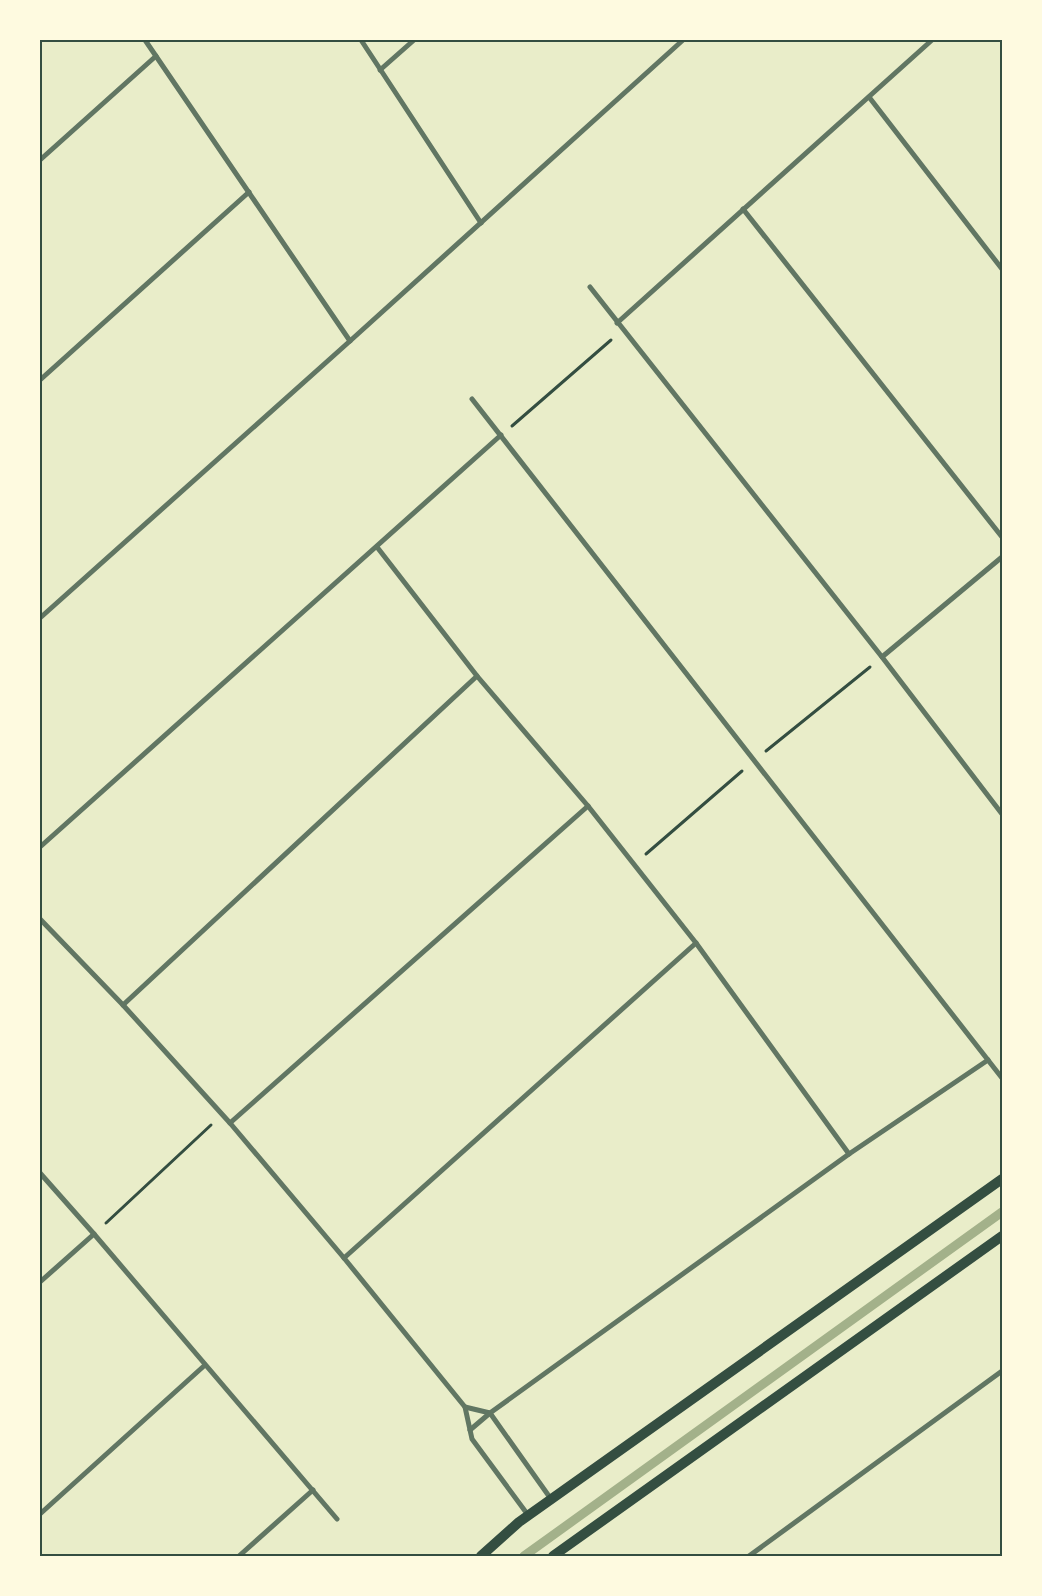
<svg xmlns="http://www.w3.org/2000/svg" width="1042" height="1596" viewBox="0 0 1042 1596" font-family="'IBM Plex Serif',serif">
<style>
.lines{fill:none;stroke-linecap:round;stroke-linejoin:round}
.stream{stroke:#a3b18a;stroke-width:9}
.path{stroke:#344e41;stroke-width:3}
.minor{stroke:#617663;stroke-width:5}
.secondary{stroke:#344e41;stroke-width:10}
.neatline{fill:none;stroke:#344e41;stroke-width:2}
</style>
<rect width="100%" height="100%" fill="#e9edc9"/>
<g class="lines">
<!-- stream -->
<path class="stream" d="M524 1556 1002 1212"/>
<!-- path -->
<g class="path">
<path d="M512 426 611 340"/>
<path d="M766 751 870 667"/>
<path d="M646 854 742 771"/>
<path d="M106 1223 211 1125"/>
</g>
<!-- minor -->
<g class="minor">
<path d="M145 40 350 341"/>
<path d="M361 40 481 223"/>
<path d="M380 70 414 40"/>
<path d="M869 97 1002 269"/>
<path d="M40 160 156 56"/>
<path d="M743 209 1002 537"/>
<path d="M590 287 882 657 1002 814"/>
<path d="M617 323 932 40"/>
<path d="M40 380 249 192"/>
<path d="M472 399 1002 1078"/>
<path d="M377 547 477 676 588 806 696 943 849 1154"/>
<path d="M40 618 350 341 683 40"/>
<path d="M882 657 1002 557"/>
<path d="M40 847 501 435"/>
<path d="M40 919 123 1005 230 1123 344 1258 465 1407 472 1439 528 1515"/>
<path d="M123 1005 477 676"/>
<path d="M230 1123 588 806"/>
<path d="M40 1173 94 1234 337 1519"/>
<path d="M344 1258 696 943"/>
<path d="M40 1282 94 1234"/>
<path d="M465 1407 490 1413 551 1499"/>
<path d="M470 1430 490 1413 849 1154 988 1060"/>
<path d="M40 1514 205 1365"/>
<path d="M239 1556 313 1490"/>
<path d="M749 1556 1002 1371"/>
</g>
<!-- secondary -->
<g class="secondary">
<path d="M481 1556 519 1522 1002 1179"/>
<path d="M553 1556 1002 1236"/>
</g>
</g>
<!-- border -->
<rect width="1042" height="1596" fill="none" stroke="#fefae0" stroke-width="82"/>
<rect x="41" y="41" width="960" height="1514" class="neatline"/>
</svg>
